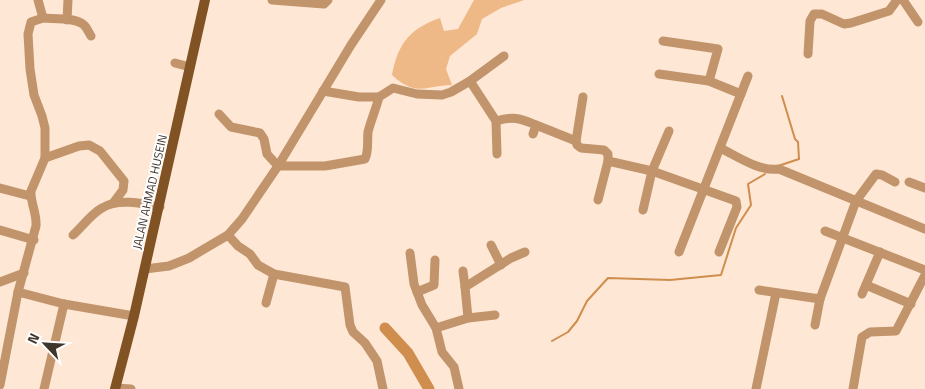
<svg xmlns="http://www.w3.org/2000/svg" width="925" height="389" viewBox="0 0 925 389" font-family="'Titillium Web',sans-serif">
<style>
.green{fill:#efb887}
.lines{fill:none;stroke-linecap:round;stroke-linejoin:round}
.stream{stroke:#cf8d4e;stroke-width:2}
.river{stroke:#cf8d4e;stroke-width:11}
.minor{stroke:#c1946b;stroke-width:9}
.major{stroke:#815223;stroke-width:10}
.labels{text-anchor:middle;stroke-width:4;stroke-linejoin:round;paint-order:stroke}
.street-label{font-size:12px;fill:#40352b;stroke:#fff}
</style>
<rect width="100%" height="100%" fill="#fee7d4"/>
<!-- green -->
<path class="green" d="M474 0H524L501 8 482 19 477 34 450 56 446 69 452 85C424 86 416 97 392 75 398 44 409 29 440 18L444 31 458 29Z"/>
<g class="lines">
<!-- stream -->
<g class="stream">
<path d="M778 166 799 159 798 142 795 139 782 96"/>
<path d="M552 341 568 332 577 321 587 301 608 278 670 280 721 275 736 228 751 205 748 184 765 174"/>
</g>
<!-- river -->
<path class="river" d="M385 328 408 353 429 389"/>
<!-- minor -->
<g class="minor">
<path d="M38 0 43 18C54 19 75 17 84 25 87 28 89 33 91 36"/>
<path d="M272 0 324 4 328 0"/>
<path d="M903 0 918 22"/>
<path d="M67 20 68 0"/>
<path d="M663 41 718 49 709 81"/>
<path d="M808 54 810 21 814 14H822L844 24 851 23 889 11 897 0"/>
<path d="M175 63 190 67"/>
<path d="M659 74 709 81 741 94"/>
<path d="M470 81 496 121 497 154"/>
<path d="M323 91 359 97H379L393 88 417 94 442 95 451 92 470 81 504 56"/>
<path d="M583 97 576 141 577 145 581 148 604 150 608 154V161L598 200"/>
<path d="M219 114 231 127 260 133 264 139 267 154 278 166H325L365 159C369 151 367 141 368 132 371 120 376 109 379 97"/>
<path d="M496 121C513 116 520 118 536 125L533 134"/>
<path d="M536 125 576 141"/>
<path d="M720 148C737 156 759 172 779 169L925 229"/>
<path d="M45 158 79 146 89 145 100 151 124 181 123 190 114 202"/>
<path d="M608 161 652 171 736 201 737 207 719 252"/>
<path d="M909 182 925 188"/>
<path d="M0 188 30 196"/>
<path d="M643 210 652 171 669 131"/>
<path d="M0 230 34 240"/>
<path d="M825 231 925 270"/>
<path d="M73 235C82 227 91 214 102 208 117 198 142 203 160 207"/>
<path d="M228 235 238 246 250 254 258 265 274 274 345 287 350 325 353 332 365 343 377 361 383 389"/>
<path d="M491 245 501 265"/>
<path d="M679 252 748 76"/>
<path d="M410 253 414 284 422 305 436 328 442 352 454 367 459 389"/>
<path d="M145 269 169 266 189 258 228 235 242 219 278 166 351 45 381 0"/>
<path d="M463 271 465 287"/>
<path d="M0 282 24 273"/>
<path d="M866 285 911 304"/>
<path d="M759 290 820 299"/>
<path d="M18 292 64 304 134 316"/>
<path d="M417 292 434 285 435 260"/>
<path d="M862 294 880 252"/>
<path d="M266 303 274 274"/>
<path d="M468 318 495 315"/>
<path d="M815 325 820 299 856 201 876 174 882 175 895 182"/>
<path d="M436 328 468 318 465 287 511 258 525 252"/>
<path d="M0 385 18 292 36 226C37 213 30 202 31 191L45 158V128L42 116 34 95 30 69 28 34 31 22 43 18"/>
<path d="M115 388 131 389"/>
<path d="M44 389 64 304"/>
<path d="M756 389 776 293"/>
<path d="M853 389 862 337 870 332 896 331 925 275"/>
</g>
<!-- major -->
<path class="major" d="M115 389 134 316 205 0"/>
</g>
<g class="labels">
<!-- street labels -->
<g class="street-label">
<text transform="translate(150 192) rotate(-77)" y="4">JALAN AHMAD HUSEIN</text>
</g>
</g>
<!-- north arrow -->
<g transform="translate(45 344) rotate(295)" stroke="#ffffff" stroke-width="4" paint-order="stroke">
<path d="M0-4L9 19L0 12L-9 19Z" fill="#40352b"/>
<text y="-8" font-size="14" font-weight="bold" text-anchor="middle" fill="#40352b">N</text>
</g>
</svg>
